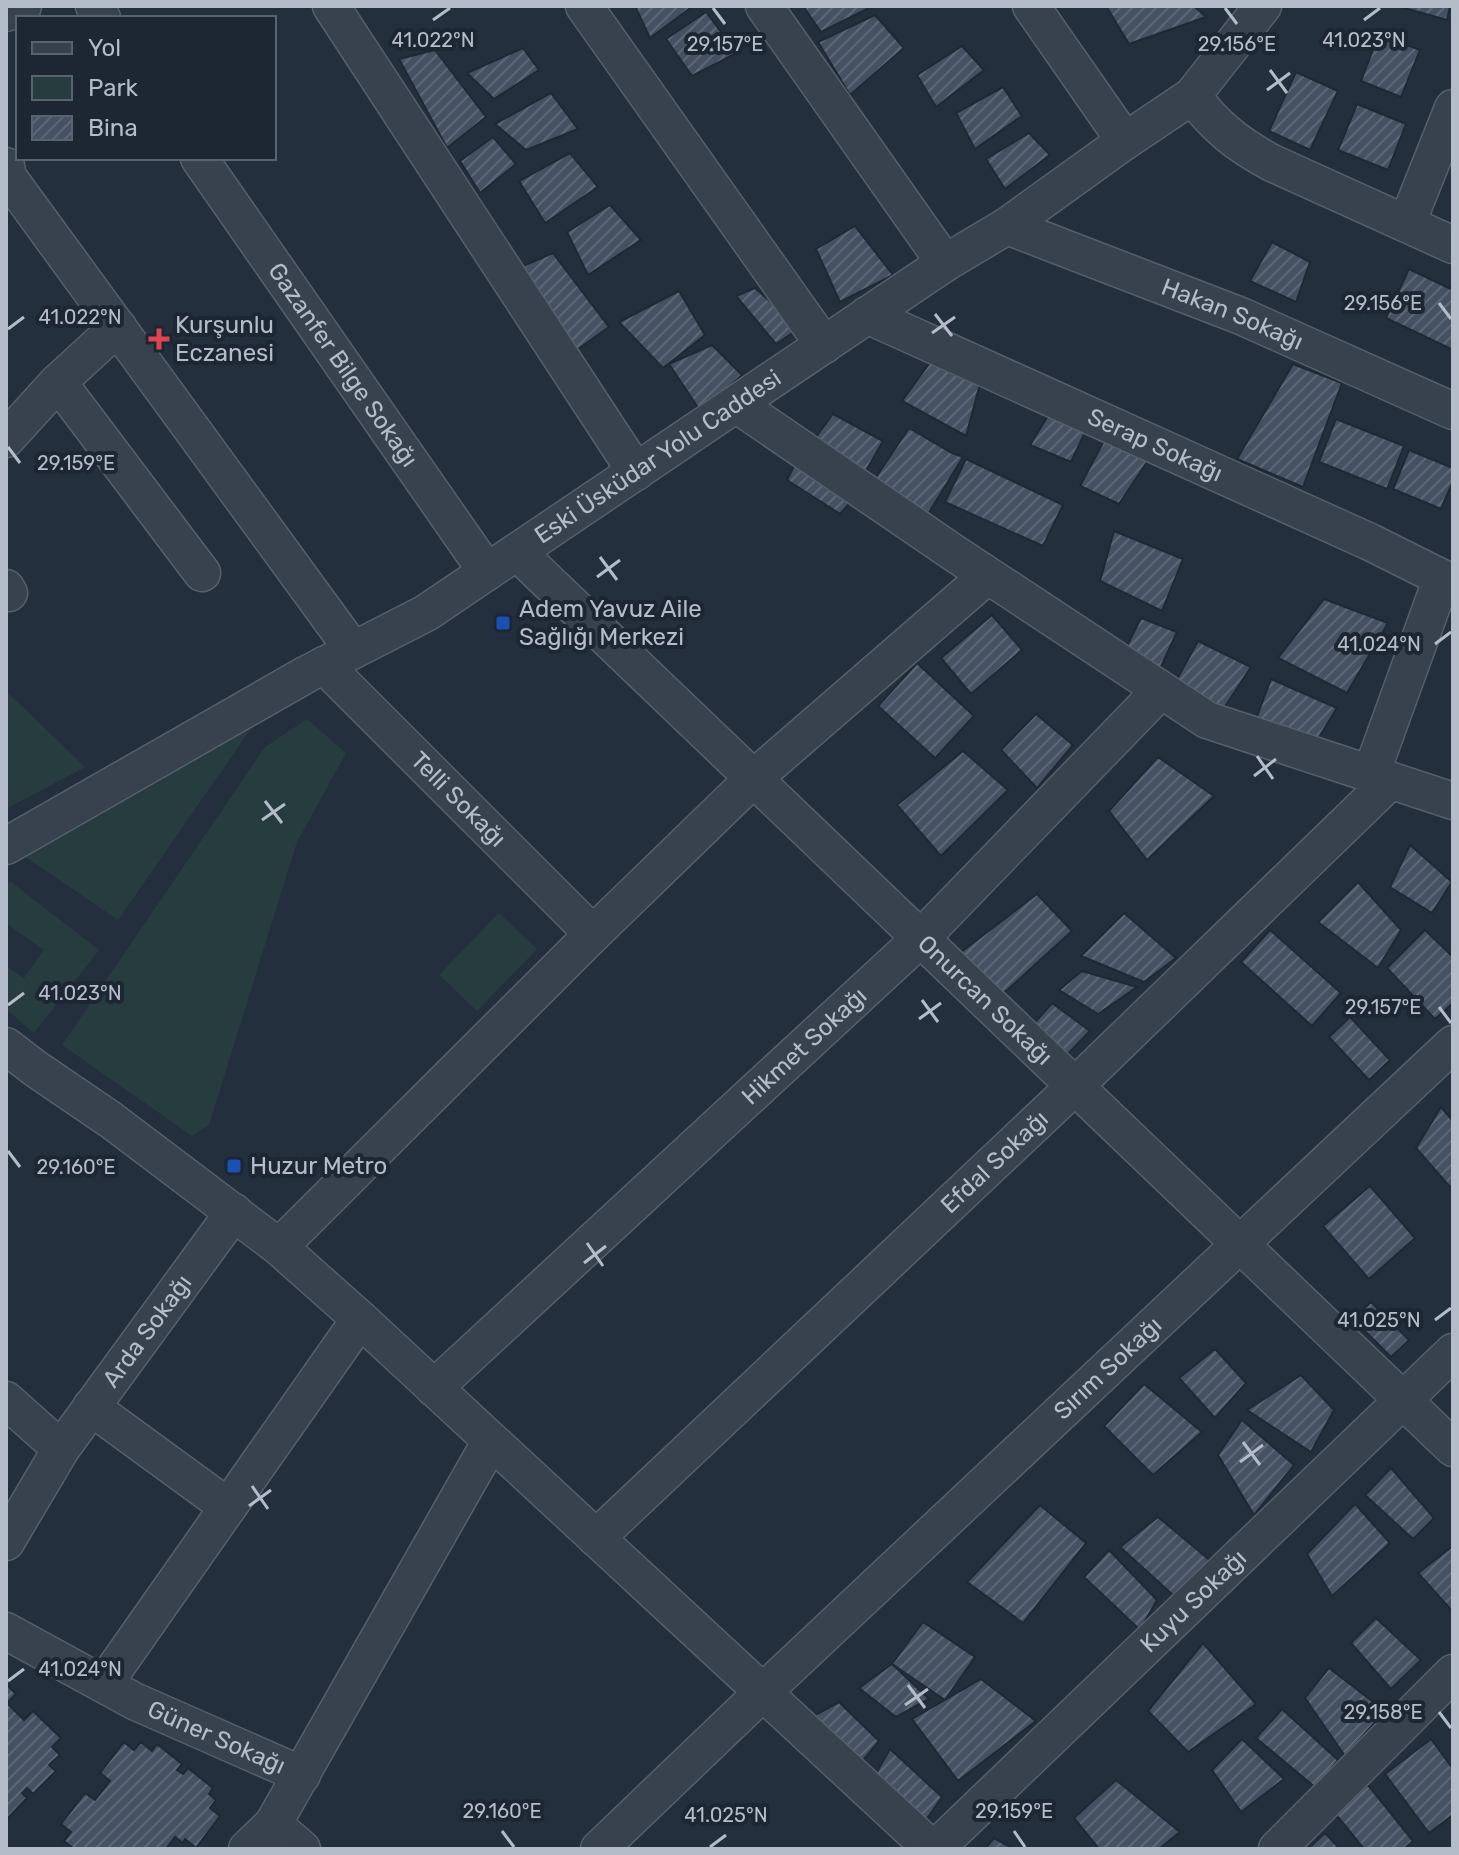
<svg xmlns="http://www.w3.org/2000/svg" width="1459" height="1855" viewBox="0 0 1459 1855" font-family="Rubik,sans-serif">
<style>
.green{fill:#263c3f}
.building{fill:url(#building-hatch);stroke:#1f2835;stroke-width:2}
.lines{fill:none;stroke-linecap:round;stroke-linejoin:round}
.minor-casing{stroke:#565f6c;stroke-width:39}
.minor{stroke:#38414e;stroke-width:36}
.ticks{fill:none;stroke:#b4bcc9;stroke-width:3}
.health-dot{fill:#e0444e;stroke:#1d2633;stroke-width:3}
.transit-dot{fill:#1a4fb4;stroke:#1d2633;stroke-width:3}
.labels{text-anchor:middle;stroke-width:8;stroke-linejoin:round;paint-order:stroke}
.street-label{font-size:24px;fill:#b4bcc9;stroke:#1d2633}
.poi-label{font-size:24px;fill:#b4bcc9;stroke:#1d2633;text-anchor:start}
.ticks-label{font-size:20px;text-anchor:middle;fill:#b4bcc9;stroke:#1d2633;stroke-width:8;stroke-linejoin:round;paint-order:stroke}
</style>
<defs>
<pattern id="building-hatch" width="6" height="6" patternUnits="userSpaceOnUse" patternTransform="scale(2)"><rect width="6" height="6" fill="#455162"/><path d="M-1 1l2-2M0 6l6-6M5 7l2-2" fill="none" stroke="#5d6877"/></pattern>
</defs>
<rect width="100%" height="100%" fill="#242f3e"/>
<!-- green -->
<g class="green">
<path d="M6 691 85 767 6 809Z"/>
<path d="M307 719 346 753 297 842 209 1125 192 1136 62 1045 265 747Z"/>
<path d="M257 720 118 920 24 856Z"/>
<path d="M11 882 99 950 34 1033 6 1009V966L24 978 44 950 6 923V884Z"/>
<path d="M499 913 537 949 477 1011 439 975Z"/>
</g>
<!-- building -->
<g class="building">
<path d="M635 6H693L650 38Z"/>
<path d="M803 6H867L869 8 821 32Z"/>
<path d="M1106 6H1194L1206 17 1129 44Z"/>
<path d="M1397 6H1450L1447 20Z"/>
<path d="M706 12 737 53 692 76 666 39Z"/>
<path d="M875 15 904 48 850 95 818 42Z"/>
<path d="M1379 34 1420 50 1401 97 1361 81Z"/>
<path d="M962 46 984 70 936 107 917 75Z"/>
<path d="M523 48 539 70 494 99 467 73Z"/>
<path d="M435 50 486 117 447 148 399 59Z"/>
<path d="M1296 72 1338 91 1310 150 1269 131Z"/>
<path d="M1003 87 1022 116 975 149 956 113Z"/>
<path d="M551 93 578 129 526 150 495 124Z"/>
<path d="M1357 104 1406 124 1388 170 1338 150Z"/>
<path d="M1029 133 1050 155 1005 189 986 159Z"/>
<path d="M493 137 516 164 480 193 460 161Z"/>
<path d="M570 153 598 187 545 223 519 181Z"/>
<path d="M610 205 641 240 588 275 567 232Z"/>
<path d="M855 226 893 275 840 302 816 249Z"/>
<path d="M1272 242 1310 262 1296 302 1250 281Z"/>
<path d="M553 253 609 327 574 352 521 267Z"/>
<path d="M1409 269 1453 290V350L1386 318Z"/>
<path d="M755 288 800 328 776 344 736 296Z"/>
<path d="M679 291 705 335 663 368 619 322Z"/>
<path d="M712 345 742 375 701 412 669 364Z"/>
<path d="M931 361 981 380 966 436 902 401Z"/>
<path d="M1293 364 1342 383 1303 487 1237 459Z"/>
<path d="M1054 406 1086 430 1071 462 1030 445Z"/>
<path d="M833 414 883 441 862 478 810 445Z"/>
<path d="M1336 419 1404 446 1387 489 1319 462Z"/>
<path d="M909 428 952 453 963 457 928 514 872 483Z"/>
<path d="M1106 437 1149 459 1119 504 1080 486Z"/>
<path d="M1409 450 1453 468V481L1441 509 1393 489Z"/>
<path d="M798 458 857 495 840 514 787 480Z"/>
<path d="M966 459 1063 505 1043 546 945 502Z"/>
<path d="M1114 531 1183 559 1162 611 1100 581Z"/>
<path d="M1324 599 1388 623 1347 693 1278 658Z"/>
<path d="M992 615 1022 650 971 694 941 658Z"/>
<path d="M1141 618 1177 632 1159 671 1126 648Z"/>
<path d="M1198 641 1251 667 1224 708 1176 681Z"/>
<path d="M917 663 974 716 935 758 878 706Z"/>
<path d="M1271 679 1337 708 1313 747 1256 719Z"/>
<path d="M1036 714 1073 745 1037 788 1001 750Z"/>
<path d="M963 751 1008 790 941 856 897 805Z"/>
<path d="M1158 757 1214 796 1147 860 1109 811Z"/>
<path d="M1410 845 1452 882 1432 913 1390 887Z"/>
<path d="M1358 882 1401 930 1378 968 1318 922Z"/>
<path d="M1037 894 1072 931 1004 993 956 956Z"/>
<path d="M1124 913 1176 958 1144 982 1081 956Z"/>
<path d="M1270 930 1341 993 1312 1026 1241 962Z"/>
<path d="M1425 930 1453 957V1003L1435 1019 1387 968Z"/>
<path d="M1082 971 1137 987 1098 1014 1059 990Z"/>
<path d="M1052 1003 1090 1031 1061 1061 1031 1027Z"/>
<path d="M1350 1017 1390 1060 1369 1080 1329 1037Z"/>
<path d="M1441 1107 1453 1121V1185L1450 1187 1416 1148Z"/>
<path d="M1370 1186 1415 1238 1369 1279 1323 1226Z"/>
<path d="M1371 1302 1409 1340 1391 1357 1353 1319Z"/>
<path d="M1215 1349 1246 1383 1215 1418 1179 1378Z"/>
<path d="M1301 1375 1334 1410 1311 1452 1247 1410Z"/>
<path d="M1144 1384 1202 1432 1153 1475 1104 1426Z"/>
<path d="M1242 1420 1294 1465 1254 1515 1218 1455Z"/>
<path d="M1391 1468 1434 1518 1413 1539 1365 1495Z"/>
<path d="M1355 1504 1390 1543 1332 1596 1307 1554Z"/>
<path d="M1040 1505 1086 1543 1023 1623 967 1582Z"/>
<path d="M1158 1517 1212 1562 1173 1595 1120 1547Z"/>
<path d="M1453 1546V1612L1418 1573Z"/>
<path d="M1109 1550 1157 1600 1140 1630 1084 1577Z"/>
<path d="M1376 1618 1421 1660 1391 1689 1351 1643Z"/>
<path d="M923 1622 975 1657 945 1700 892 1664Z"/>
<path d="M1203 1643 1256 1704 1188 1752 1148 1711Z"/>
<path d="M892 1664 929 1699 896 1717 859 1688Z"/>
<path d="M1329 1668 1385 1711 1345 1756 1305 1698Z"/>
<path d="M981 1679 1036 1721 958 1781 912 1719Z"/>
<path d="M6 1684 16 1694 7 1703 24 1720 33 1711 61 1738 52 1747 60 1755 49 1765 56 1771 33 1794 27 1788 22 1793 27 1798 6 1820Z"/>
<path d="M839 1702 879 1741 860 1764 808 1719Z"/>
<path d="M1282 1709 1338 1760 1316 1788 1256 1738Z"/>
<path d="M1242 1739 1284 1779 1241 1812 1212 1770Z"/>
<path d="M1431 1739 1453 1769V1815L1429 1833 1385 1774Z"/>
<path d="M124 1742 134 1750 141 1742 152 1751 157 1744 182 1764 177 1770 183 1774 188 1768 213 1788 209 1794 216 1800 210 1808 220 1816 196 1848 185 1839 183 1843 175 1837 166 1849H74L64 1841 71 1832 61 1824 85 1793 95 1800 110 1781 100 1773Z"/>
<path d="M890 1749 942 1797 924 1823 873 1779Z"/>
<path d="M1116 1780 1180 1832 1159 1849H1099L1074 1818Z"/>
<path d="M1368 1785 1413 1841 1404 1849H1364L1334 1812Z"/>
<path d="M1325 1833 1340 1849H1308Z"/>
<path d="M994 1838 1014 1849H985Z"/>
</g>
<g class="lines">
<defs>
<g id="minor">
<path d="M94 6 102 18"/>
<path d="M331 6 636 472"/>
<path d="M584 6 824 345"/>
<path d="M764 6 945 263"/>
<path d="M1031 6 1125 141"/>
<path d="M6 13 23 6"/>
<path d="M1192 96C1217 128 1237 144 1272 163L1453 245"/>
<path id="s1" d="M199 158 487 572"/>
<path d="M6 166 8 177 353 650"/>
<path d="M1407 223 1453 108"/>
<path id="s2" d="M1007 226 1241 316 1453 411"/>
<path id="s3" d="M867 315 1370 542 1442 578 1371 774"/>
<path d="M58 382 202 573"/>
<path d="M736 404 954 553 1207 720 1453 801"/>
<path d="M6 439 58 382 118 327"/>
<path id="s4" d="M517 552 1453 1448"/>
<path d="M6 588 9 593"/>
<path id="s5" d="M324 665 593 934"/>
<path id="s6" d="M6 846 307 674 426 613 945 263 1007 226 1125 141 1192 96 1263 6"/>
<path d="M6 1046 36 1069 111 1120 279 1247 360 1319 932 1849"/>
<path d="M279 1247 593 934 754 778 987 576"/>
<path id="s7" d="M434 1388 921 938 1161 690"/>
<path d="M6 1400 61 1449 6 1542"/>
<path d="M91 1407 228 1507"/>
<path id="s8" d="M61 1449 234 1212"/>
<path id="s9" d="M596 1538 1075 1086 1390 781"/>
<path id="s10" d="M6 1631 134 1701 302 1775"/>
<path d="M104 1684 360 1319"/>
<path d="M273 1824 302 1849"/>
<path d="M247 1849 273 1824 491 1441"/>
<path id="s11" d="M599 1849 763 1692 1453 1044"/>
<path id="s12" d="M935 1849 1453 1352"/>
<path d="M1277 1849 1453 1673"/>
</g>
</defs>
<!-- minor casing -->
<use href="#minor" class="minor-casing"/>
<!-- minor -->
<use href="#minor" class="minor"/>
</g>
<!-- ticks -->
<path class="ticks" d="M713 8 725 24M1225 8 1237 24M433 20 450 8M1364 20 1380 8M1270 70 1287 93M1267 90 1290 73M1439 303 1451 319M935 314 952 336M8 329 24 317M932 333 955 317M8 447 20 463M600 557 617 580M597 577 620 560M1435 644 1451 632M1257 756 1273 779M1254 776 1276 759M265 801 282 823M262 820 285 804M922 1000 938 1022M8 1005 24 993M1439 1007 1451 1023M919 1019 941 1003M8 1151 20 1167M587 1243 603 1266M584 1263 606 1246M1435 1320 1451 1308M1243 1442 1260 1465M1240 1462 1263 1445M252 1486 268 1509M249 1506 271 1490M8 1681 24 1669M908 1685 925 1708M905 1705 928 1689M1439 1712 1451 1728M502 1831 514 1847M1014 1831 1025 1847M710 1847 726 1835"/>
<!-- markers -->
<path class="health-dot" d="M155 327h8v8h8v8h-8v8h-8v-8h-8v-8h8z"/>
<g class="transit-dot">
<rect x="495" y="615" width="16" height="16" rx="4"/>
<rect x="226" y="1158" width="16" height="16" rx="4"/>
</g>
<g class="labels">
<!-- street labels -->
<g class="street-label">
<text dy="8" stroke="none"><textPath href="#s2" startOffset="242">Hakan Sokağı</textPath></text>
<text dy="8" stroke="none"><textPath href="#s1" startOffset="252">Gazanfer Bilge Sokağı</textPath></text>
<text dy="8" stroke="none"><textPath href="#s3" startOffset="316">Serap Sokağı</textPath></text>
<text dy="8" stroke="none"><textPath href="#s6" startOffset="760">Eski Üsküdar Yolu Caddesi</textPath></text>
<text dy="8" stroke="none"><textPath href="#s5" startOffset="190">Telli Sokağı</textPath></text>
<text dy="8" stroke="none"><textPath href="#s4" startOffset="648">Onurcan Sokağı</textPath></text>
<text dy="8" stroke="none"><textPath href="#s7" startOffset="504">Hikmet Sokağı</textPath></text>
<text dy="8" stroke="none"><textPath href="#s9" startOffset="548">Efdal Sokağı</textPath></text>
<text dy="8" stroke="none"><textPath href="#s8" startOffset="146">Arda Sokağı</textPath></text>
<text dy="8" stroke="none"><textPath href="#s11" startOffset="700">Sırım Sokağı</textPath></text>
<text dy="8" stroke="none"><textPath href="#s12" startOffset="358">Kuyu Sokağı</textPath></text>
<text dy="8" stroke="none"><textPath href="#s10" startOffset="236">Güner Sokağı</textPath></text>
</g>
<!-- poi labels -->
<g class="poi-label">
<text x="175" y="333">Kurşunlu<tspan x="175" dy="28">Eczanesi</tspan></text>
<text x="519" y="617">Adem Yavuz Aile<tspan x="519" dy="28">Sağlığı Merkezi</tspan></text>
<text x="250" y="1174">Huzur Metro</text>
</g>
</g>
<g class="ticks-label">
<text x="433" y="47">41.022°N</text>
<text x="1364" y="47">41.023°N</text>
<text x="725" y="51">29.157°E</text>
<text x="1237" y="51">29.156°E</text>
<text x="1383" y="310">29.156°E</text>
<text x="80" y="324">41.022°N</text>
<text x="76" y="470">29.159°E</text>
<text x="1379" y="651">41.024°N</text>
<text x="80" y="1000">41.023°N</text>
<text x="1383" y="1014">29.157°E</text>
<text x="76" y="1174">29.160°E</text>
<text x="1379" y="1327">41.025°N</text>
<text x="80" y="1676">41.024°N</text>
<text x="1383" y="1719">29.158°E</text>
<text x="502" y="1818">29.160°E</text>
<text x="1014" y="1818">29.159°E</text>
<text x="726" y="1822">41.025°N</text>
</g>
<!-- border -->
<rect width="1459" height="1855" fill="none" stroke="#b4bcc9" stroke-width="16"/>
<!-- legend -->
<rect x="16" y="16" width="260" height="144" fill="#1d2633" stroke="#59626f" stroke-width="2"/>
<rect x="32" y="42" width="40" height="12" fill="#38414e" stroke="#59626f" stroke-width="2"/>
<text x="88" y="56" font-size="24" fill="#b4bcc9">Yol</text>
<rect x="32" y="76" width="40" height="24" fill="#263c3f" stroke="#59626f" stroke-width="2"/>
<text x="88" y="96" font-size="24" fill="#b4bcc9">Park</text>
<rect x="32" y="116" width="40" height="24" fill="url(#building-hatch)" stroke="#59626f" stroke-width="2"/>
<text x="88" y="136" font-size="24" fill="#b4bcc9">Bina</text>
</svg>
